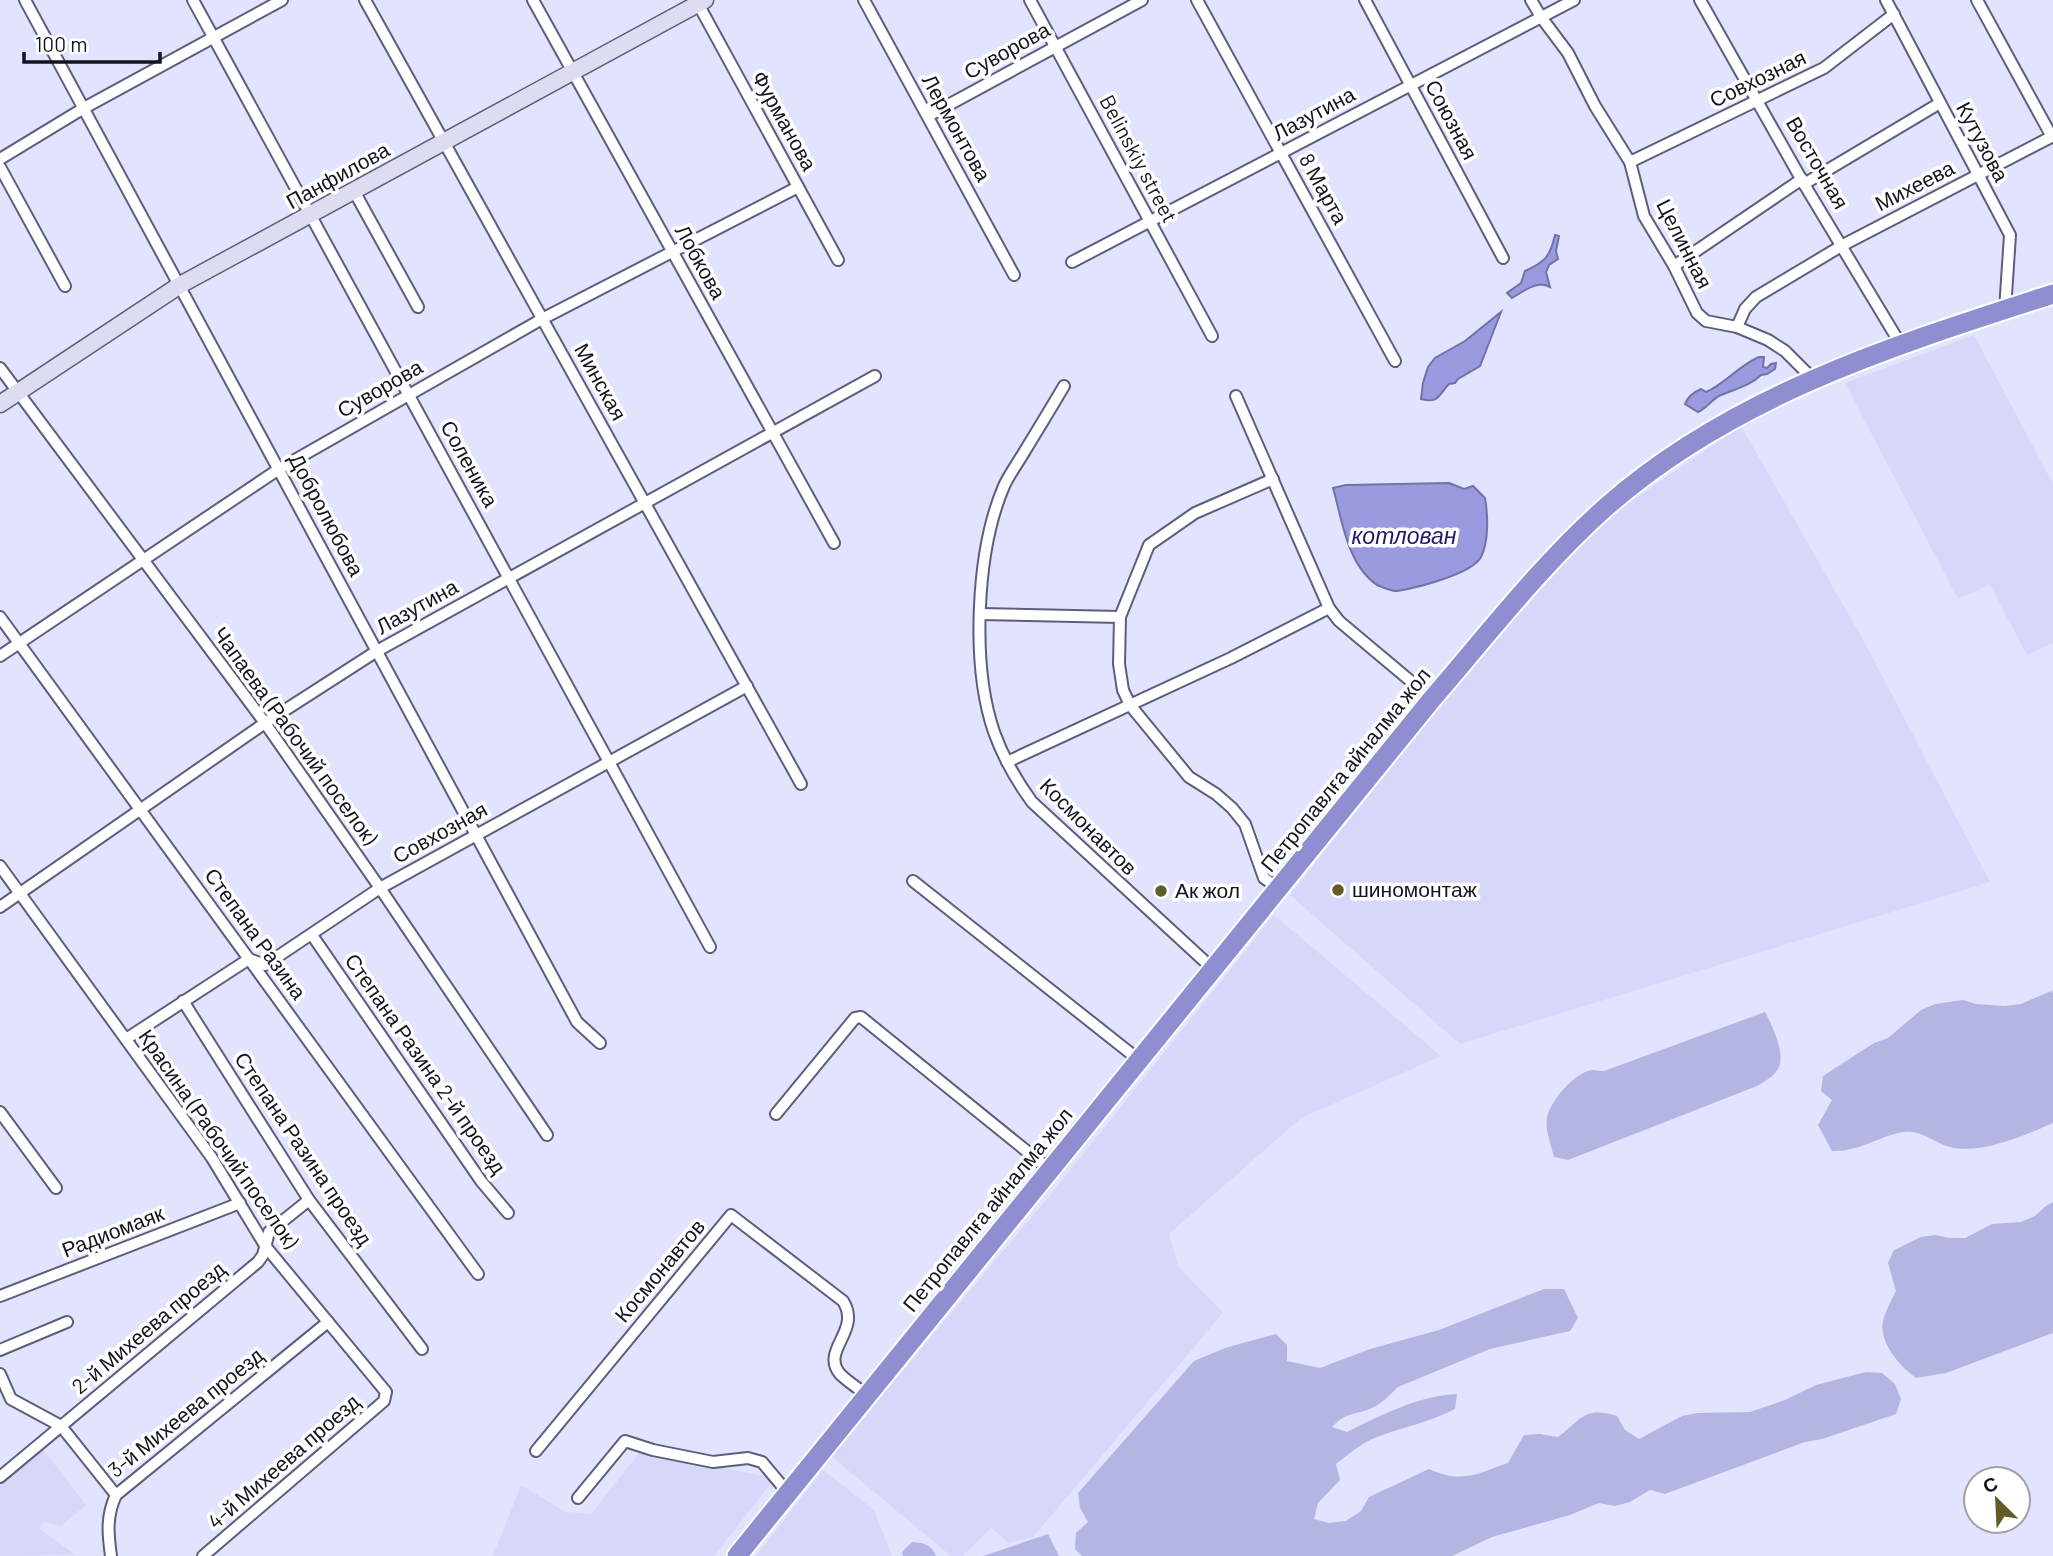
<svg xmlns="http://www.w3.org/2000/svg" width="2053" height="1556" viewBox="0 0 2053 1556" font-family="Barlow,sans-serif">
<style>
.built{fill:#d6d7f9}
.green{fill:#b4b5e3}
.water{fill:#999adf;stroke:#7172a5;stroke-width:2}
.lines{fill:none;stroke-linecap:round;stroke-linejoin:round}
.street-casing{stroke:#5d5e7b;stroke-width:14}
.secondary-casing{stroke:#5d5e7b;stroke-width:19}
.highway-casing{stroke:#fff;stroke-width:23}
.street{stroke:#fff;stroke-width:10}
.secondary{stroke:#ddddf1;stroke-width:16}
.highway{stroke:#8e8ed0;stroke-width:19}
.poi-dot{fill:#625c29;stroke:#fff;stroke-width:2.5}
.labels{text-anchor:middle;stroke-width:7;stroke-linejoin:round;paint-order:stroke}
.street-label{font-size:21px;fill:#13141f;stroke:#fff}
.poi-label{font-size:21px;fill:#13141f;stroke:#fff;text-anchor:start}
.water-label{font-size:23px;font-style:italic;fill:#261665;stroke:#fff}
</style>
<rect width="100%" height="100%" fill="#e2e4ff"/>
<!-- built -->
<g class="built">
<path d="M1974 335 2053 484V643L2027 655 1990 585 1958 599 1845 383Z"/>
<path d="M1741 426 1866 645 1990 882 1460 1044 1290 895 1443 702 1515 617 1578 548 1617 511Z"/>
<path d="M1274 915 1441 1056 1301 1118 1169 1234 1178 1266 1223 1313 1033 1537 1009 1543 991 1528 963 1556H951L831 1456 1052 1193Z"/>
<path d="M42 1448 86 1505 61 1526 45 1522 39 1528 76 1555 0 1556V1484Z"/>
<path d="M640 1452 775 1478 714 1556H493L521 1485 566 1512 591 1514Z"/>
<path d="M823 1470 874 1510 892 1556H756Z"/>
</g>
<!-- green -->
<g class="green">
<path d="M2051 991 2053 993V1123C2026 1135 1979 1155 1950 1147 1934 1143 1922 1130 1904 1132 1878 1136 1860 1152 1832 1151L1818 1125 1832 1100 1821 1091 1823 1076 1874 1043 1888 1038 1921 1010 1935 1004 1963 1000 1976 1004 2005 1006 2021 1004Z"/>
<path d="M1765 1012C1772 1025 1785 1052 1779 1067 1775 1076 1764 1082 1757 1086L1568 1160 1554 1157C1551 1144 1545 1131 1547 1118 1550 1101 1575 1072 1592 1070 1596 1070 1600 1071 1604 1071Z"/>
<path d="M2053 1202V1333L1946 1373 1916 1378C1899 1366 1876 1340 1884 1317 1887 1308 1892 1299 1896 1291L1888 1263 1894 1250 1921 1237 1935 1235 1949 1238H1965L1992 1224 2021 1222 2035 1216 2046 1206Z"/>
<path d="M1544 1289H1564L1578 1318 1570 1331 1490 1349 1398 1387C1390 1395 1382 1403 1372 1408 1354 1416 1347 1411 1332 1427L1347 1432C1382 1415 1417 1396 1457 1394L1455 1409C1430 1422 1403 1427 1377 1437 1361 1443 1349 1454 1336 1464L1340 1480 1318 1503 1314 1519 1329 1523 1346 1521 1361 1511 1369 1497 1429 1469C1462 1484 1476 1474 1508 1463L1524 1435 1540 1434 1558 1437C1582 1419 1584 1406 1617 1416L1625 1430 1639 1439 1682 1416 1698 1413 1750 1412 1785 1400 1816 1385 1866 1372 1882 1373 1895 1384 1901 1399 1896 1414 1822 1439 1805 1442 1665 1494 1650 1490 1630 1502 1615 1506 1599 1503 1570 1515 1492 1537 1452 1556H1082L1075 1549 1076 1533 1088 1522 1080 1508 1078 1493 1194 1361 1225 1348 1276 1334 1287 1345V1361L1320 1368 1370 1349 1439 1330Z"/>
<path d="M1048 1534 1059 1556H983Z"/>
<path d="M912 1542C923 1542 932 1545 936 1556H903L902 1552Z"/>
</g>
<!-- water -->
<g class="water">
<path d="M1555 235 1559 236 1556 251 1558 259 1549 265 1546 272 1550 287C1537 280 1524 291 1512 298L1507 293 1521 283 1525 271C1545 262 1550 257 1555 235Z"/>
<path d="M1501 312 1480 366 1458 379 1455 383 1449 384C1438 395 1439 404 1421 399L1423 383 1428 367 1435 358 1465 341Z"/>
<path d="M1759 357H1764L1763 367 1767 368 1771 364 1776 363 1775 369 1767 374 1761 375C1750 386 1735 389 1721 395 1713 398 1707 408 1698 412L1685 404C1688 396 1694 392 1701 389L1706 392C1725 384 1738 366 1759 357Z"/>
<path d="M1449 483 1464 489 1473 486 1485 498C1488 515 1489 541 1481 557 1472 574 1416 588 1397 591 1393 592 1382 587 1377 585 1347 565 1342 519 1333 488L1346 485Z"/>
</g>
<g class="lines">
<defs>
<g id="street">
<path d="M25 0 577 1022 600 1043"/>
<path d="M193 0 710 947"/>
<path d="M365 0 801 784"/>
<path d="M533 0 834 543"/>
<path d="M696 0 838 260"/>
<path d="M864 0 1014 275"/>
<path d="M1030 0 1212 336"/>
<path d="M1197 0 1395 361"/>
<path d="M1365 0 1503 258"/>
<path d="M1531 0 1541 17 1568 53 1595 106 1630 162 1644 216 1674 266 1697 313 1706 321 1737 327 1768 340 1785 351 1813 379"/>
<path d="M1700 0 1804 184 1901 345"/>
<path d="M1886 0 2010 235 2005 310"/>
<path d="M1977 0 2052 137"/>
<path d="M928 116 1142 0"/>
<path d="M0 159 84 108 282 0"/>
<path d="M1630 162 1824 68 1894 14"/>
<path d="M0 167 65 286"/>
<path d="M1804 184 1940 103"/>
<path d="M354 191 418 307"/>
<path d="M1072 262 1574 0"/>
<path d="M1674 266 1802 179"/>
<path d="M1737 327 1745 309 1756 297 1843 245 2053 136"/>
<path d="M0 368 265 723 380 888 547 1135"/>
<path d="M1064 386C1051 408 1037 431 1023 454 1017 464 1009 475 1004 486 976 551 971 665 994 732 1003 757 1016 780 1032 802L1213 969"/>
<path d="M1236 396 1329 608 1339 621 1432 699"/>
<path d="M1273 479 1195 513 1149 545 1120 617 1119 664 1123 690 1130 705 1189 777 1216 794 1232 808 1245 824 1264 878 1278 888"/>
<path d="M980 614 1120 617"/>
<path d="M0 617 478 1274"/>
<path d="M0 656 279 469 542 319 798 187"/>
<path d="M1007 762 1231 658 1329 608"/>
<path d="M0 866 212 1158 266 1247 386 1392 384 1401 203 1556"/>
<path d="M913 881 1139 1060"/>
<path d="M0 907 265 723 377 651 875 376"/>
<path d="M312 935 481 1181 508 1213"/>
<path d="M183 1001 309 1200 422 1349"/>
<path d="M126 1039 249 959 265 965 380 888 747 686"/>
<path d="M0 1112 56 1188"/>
<path d="M776 1114 855 1018 861 1017 1050 1170"/>
<path d="M0 1296 240 1203"/>
<path d="M0 1350 67 1322"/>
<path d="M0 1374 11 1399 61 1426 116 1495"/>
<path d="M536 1451 731 1215 843 1301C862 1331 820 1350 840 1374 848 1382 858 1388 867 1395"/>
<path d="M0 1477 258 1262 263 1255 269 1232 309 1200"/>
<path d="M578 1498 625 1441 653 1450 713 1462 748 1458 762 1462 788 1493"/>
<path d="M111 1556C108 1534 106 1516 116 1495L328 1322"/>
</g>
<path id="secondary" d="M0 404 180 285 705 0"/>
<path id="highway" d="M737 1556 1432 699C1488 634 1542 564 1606 507 1733 395 1895 345 2053 294"/>
</defs>
<!-- street casing -->
<use href="#street" class="street-casing"/>
<!-- secondary casing -->
<use href="#secondary" class="secondary-casing"/>
<!-- highway casing -->
<use href="#highway" class="highway-casing"/>
<!-- street -->
<use href="#street" class="street"/>
<!-- secondary -->
<use href="#secondary" class="secondary"/>
<!-- highway -->
<use href="#highway" class="highway"/>
</g>
<!-- markers -->
<g class="poi-dot">
<circle cx="1338" cy="890" r="7"/>
<circle cx="1161" cy="891" r="7"/>
</g>
<g class="labels">
<!-- street labels -->
<g class="street-label">
<text transform="translate(1007 51) rotate(-29)" y="7">Суворова</text>
<text transform="translate(1758 79) rotate(-26)" y="7">Совхозная</text>
<text transform="translate(1314 114) rotate(-28)" y="7">Лазутина</text>
<text transform="translate(1451 120) rotate(62)" y="7">Союзная</text>
<text transform="translate(784 121) rotate(61)" y="7">Фурманова</text>
<text transform="translate(956 128) rotate(61)" y="7">Лермонтова</text>
<text transform="translate(1982 142) rotate(62)" y="7">Кутузова</text>
<text transform="translate(1138 159) rotate(62)" y="7">Belinskiy street</text>
<text transform="translate(1817 163) rotate(60)" y="7">Восточная</text>
<text transform="translate(338 176) rotate(-29)" y="7">Панфилова</text>
<text transform="translate(1915 186) rotate(-27)" y="7">Михеева</text>
<text transform="translate(1323 189) rotate(61)" y="7">8 Марта</text>
<text transform="translate(1684 244) rotate(63)" y="7">Целинная</text>
<text transform="translate(700 262) rotate(61)" y="7">Лобкова</text>
<text transform="translate(600 382) rotate(61)" y="7">Минская</text>
<text transform="translate(380 389) rotate(-30)" y="7">Суворова</text>
<text transform="translate(469 464) rotate(61)" y="7">Соленика</text>
<text transform="translate(326 515) rotate(62)" y="7">Добролюбова</text>
<text transform="translate(417 607) rotate(-29)" y="7">Лазутина</text>
<text transform="translate(295 736) rotate(54)" y="7">Чапаева (Рабочий поселок)</text>
<text transform="translate(1346 770) rotate(-51)" y="7">Петропавлға айналма жол</text>
<text transform="translate(1088 827) rotate(45)" y="7">Космонавтов</text>
<text transform="translate(440 833) rotate(-29)" y="7">Совхозная</text>
<text transform="translate(255 934) rotate(54)" y="7">Степана Разина</text>
<text transform="translate(425 1064) rotate(55)" y="7">Степана Разина 2-й проезд</text>
<text transform="translate(218 1139) rotate(55)" y="7">Красина (Рабочий поселок)</text>
<text transform="translate(303 1149) rotate(56)" y="7">Степана Разина проезд</text>
<text transform="translate(988 1210) rotate(-51)" y="7">Петропавлға айналма жол</text>
<text transform="translate(113 1232) rotate(-21)" y="7">Радиомаяк</text>
<text transform="translate(660 1271) rotate(-50)" y="7">Космонавтов</text>
<text transform="translate(149 1328) rotate(-40)" y="7">2-й Михеева проезд</text>
<text transform="translate(186 1413) rotate(-39)" y="7">3-й Михеева проезд</text>
<text transform="translate(284 1462) rotate(-41)" y="7">4-й Михеева проезд</text>
</g>
<!-- poi labels -->
<g class="poi-label">
<text x="1352" y="897">шиномонтаж</text>
<text x="1175" y="898">Ак жол</text>
</g>
<!-- water labels -->
<g class="water-label">
<text x="1404" y="544">котлован</text>
</g>
</g>
<!-- north arrow -->
<g transform="translate(1997 1500) rotate(336)"><circle r="33" fill="#ffffff" stroke="#a1a1a5" stroke-width="2"/>
<path d="M0-5L12 26L0 18L-12 26Z" fill="#625c29"/>
<text y="-10" font-size="19" font-weight="bold" text-anchor="middle" fill="#13141f">С</text>
</g>
<!-- scale -->
<path d="M24 52v10h136v-10" fill="none" stroke="#13141f" stroke-width="3.5"/>
<text x="35" y="52" font-size="21" fill="#13141f" stroke="#ffffff" stroke-width="5" paint-order="stroke">100 m</text>
</svg>
